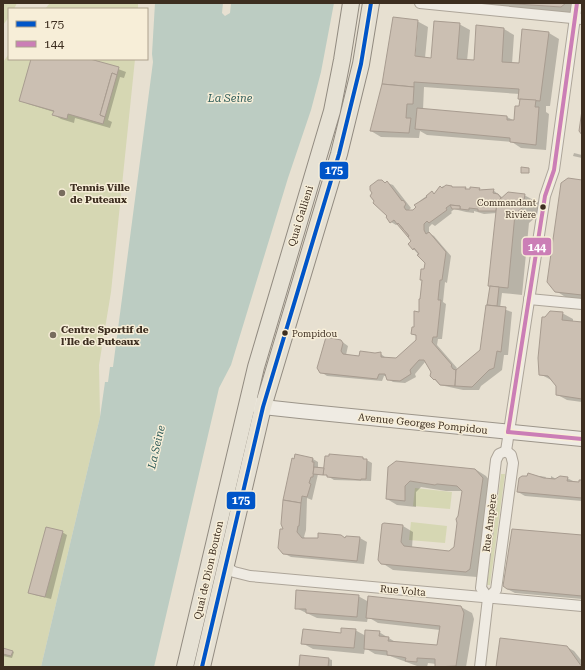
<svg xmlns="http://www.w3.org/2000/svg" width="585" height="670" viewBox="0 0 585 670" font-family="'Roboto Serif',serif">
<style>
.green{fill:#d6d7b3}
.water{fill:#bcccc2}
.shadow{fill:#0003;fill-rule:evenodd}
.building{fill:#cbbfb2;stroke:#a89c90}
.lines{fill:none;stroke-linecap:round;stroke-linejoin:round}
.street-casing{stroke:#ada599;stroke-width:12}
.secondary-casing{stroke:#9c958a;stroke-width:16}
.primary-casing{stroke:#928b80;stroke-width:18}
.street{stroke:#efebe3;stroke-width:10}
.secondary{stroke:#efebe3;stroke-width:14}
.primary{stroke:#e6e1d4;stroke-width:16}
.bus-1-casing{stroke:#f7eed8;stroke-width:7}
.bus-2-casing{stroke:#f7eed8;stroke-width:7}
.bus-1{stroke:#0055c8;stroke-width:4}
.bus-2{stroke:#cb7eb6;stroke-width:4}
.poi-dot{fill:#786c5e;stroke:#f7eed8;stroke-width:1.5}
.bus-dot{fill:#3d2e20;stroke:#f7eed8;stroke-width:1.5}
.labels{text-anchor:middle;stroke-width:3;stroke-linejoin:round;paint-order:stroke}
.bus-label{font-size:9px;fill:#3d2e20;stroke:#f7eed8;text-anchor:end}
.poi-label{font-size:10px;font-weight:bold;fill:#3d2e20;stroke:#f7eed8;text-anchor:start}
.street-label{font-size:10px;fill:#3d2e20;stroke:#f7eed8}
.water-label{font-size:11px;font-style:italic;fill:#2f5d5a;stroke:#f7eed8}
.line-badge{stroke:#f7eed8;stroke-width:1.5}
.badge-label{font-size:11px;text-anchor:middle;font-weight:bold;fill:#fff}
</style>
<rect width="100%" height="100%" fill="#e7e0d1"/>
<!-- green -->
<g class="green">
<path d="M3 3H17L14 9H9V17L3 25Z"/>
<path d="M50 3H138V9H45Z"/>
<path d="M9 54V59H135L111 292 99 365 100 417 41 667H3V62Z"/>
<path d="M501 474H505L490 585H487Z"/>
<path d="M415 488 452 492 450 509 413 506Z"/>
<path d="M411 522 447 526 445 543 409 540Z"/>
</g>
<!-- water -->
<path class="water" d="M155 3H223L222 13 225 16 230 13 231 3H334L321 72 311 110 288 178 231 365 219 388 154 667H41L100 417 105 382H108L110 367H113L153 62 152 54Z"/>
<!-- shadow -->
<g class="shadow">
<path d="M475 3H579L572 13 480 6Z"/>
<path d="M417 21 428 27 425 58 432 59 459 24 470 30 467 61H475L504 29 514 35 512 64H520L549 33 559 39 550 106H546V112L549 114 546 150 521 148 512 142 427 135 420 131 419 138 381 137 371 131ZM416 24H418L415 61H413ZM424 87 520 94V107L515 121 507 117 423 110Z"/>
<path d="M32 59H92L126 72 124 78 120 77 108 120 112 122 110 128 75 118 74 123 61 119 54 115V112L28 104 21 100Z"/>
<path d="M574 153 582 155V158L573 156Z"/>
<path d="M382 181 393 185 411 208 408 211H413L421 200 432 192 435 194 443 186 455 188H465L470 190H493L503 198 524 195 539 203 537 216 529 223 522 295 502 293 500 308 512 312 508 355H504L502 370 481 386 479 390H463L440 385 434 379 433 372 425 362 415 374 416 377 405 383 393 382 388 379 387 376H384L382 381 327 376 321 372 341 341 348 346 346 355 360 357 381 354 386 358 396 359 417 340V336L412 334 420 313 426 263 409 244 412 241 398 224 396 225 391 222ZM454 209 466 212 474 213V211L484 214 497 213 491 286 481 350 455 372 457 368 437 345 438 339H442L446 304 443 302 445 282 447 283 451 256 434 236 429 233V227L432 224 435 226 452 213 451 212Z"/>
<path d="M582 181V299L567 298 556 291Z"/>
<path d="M562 313 573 319V322L582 323V402L567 400 556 394 557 386 553 381 540 374Z"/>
<path d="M330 455 363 458 372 463 371 481 334 480 324 474H318L312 500 307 498 306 530 304 537 306 539 360 538 367 542 364 564 291 557 283 553 284 530 296 456 313 459 318 462V468L324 469Z"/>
<path d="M389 468 475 469 486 476 493 485 480 575 477 577 393 570 382 563 403 526 413 532 412 548 449 552 455 548 463 491H446L421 487 416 492V507L397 505 387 499Z"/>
<path d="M540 476 546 477 545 479H551V476L556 479 567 478 575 482 579 483 582 480V501L525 496 518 492 540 478Z"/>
<path d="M62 532 67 535 51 599 35 595 29 592Z"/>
<path d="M582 536V599L515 593 507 589Z"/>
<path d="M358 596 369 602 461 607 472 613 474 619 466 667H436V664L428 663 427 667 417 666 390 656 375 654 365 648 364 654 313 649 302 643 355 630 366 636 379 632 397 643 438 646 440 630 378 623 368 617 367 622 317 618 296 608Z"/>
<path d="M567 647 574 651 582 661V667H497Z"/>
<path d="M3 649 14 652 12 658 3 656Z"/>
<path d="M301 656 329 659 332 660V667H300Z"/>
</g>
<!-- building -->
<g class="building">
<path d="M502 3H566L561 7Z"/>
<path d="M393 17 418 20 415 56 431 58 434 21 460 23 457 59 474 60 476 25 504 28 502 62 519 63 522 29 549 32 540 101 518 99 519 89 414 82V87L382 84Z"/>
<path d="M31 59H90L119 67 117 75 112 73 100 115 105 117 103 124 68 114 67 119 52 115 54 111 19 101Z"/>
<path d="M112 73 117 75 105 117 100 115Z"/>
<path d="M382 84 414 87 413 104H407L406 118H411L409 133 370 131Z"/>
<path d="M520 99 536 100 535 107H539L536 145 510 142V138L415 129 417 108 507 116V120H514L515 106H519Z"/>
<path d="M582 110V135L579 131Z"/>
<path d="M521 167 529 168V173H521Z"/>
<path d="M568 178 582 180V295L555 292 547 282 561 183Z"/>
<path d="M378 180H382L385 183 387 181 402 201 403 200 406 204 404 207 406 210H413L416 207 414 205 427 197 426 196 432 191 434 194 440 186 442 188 446 185 452 186V187H466L465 189H470V187L480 188 479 190 494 189 493 193 498 194 501 198 497 202 496 211H478V209L469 208V210L460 209V206L450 205 446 208 447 210 429 223 427 221 424 224V230L426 234 429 232 446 252 442 280H440L438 300H441L437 337H433L432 342 452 365 451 366 453 369 456 370 455 386 440 385 435 379 434 380 430 376 431 372 424 360H419L410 370 411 374 400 381 387 380 385 374H379L377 379 320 373 317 368 326 337 341 340 343 343 341 351 343 354 359 356 360 351 375 353 381 352V357L396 358 416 340V335L411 334 412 327H414V311L419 312V299H420L422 280H420L421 269H424L425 263 417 255 419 254 414 248 413 250 408 244 411 241 408 237 409 236 398 223 397 224 394 220 390 223 386 217 387 216 373 203 374 201 370 196 372 193 370 190V186Z"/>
<path d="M508 192 525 194 523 207 515 214 508 288 488 286 497 202Z"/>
<path d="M450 205 460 206V209H452Z"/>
<path d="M398 223 409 236 408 237 397 224Z"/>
<path d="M490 286 499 287 497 306 487 305Z"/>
<path d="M486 305 506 307 501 352 497 351 494 368 489 370 472 387 455 386 456 370 480 350Z"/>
<path d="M550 311 563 312 562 320 582 322V399L556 395V386L548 376 539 375 538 358 542 317H545Z"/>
<path d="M295 454 313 458 312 462H314L313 477H311L309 483 311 484 307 497 302 496 301 503 283 500 292 458 294 459Z"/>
<path d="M329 454 363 457V459H367L366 479H361V480L327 477V475H323L325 456H329Z"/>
<path d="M396 461 475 469 483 478 470 569 466 572 381 564 378 560 382 524 384 523 403 525 401 542 404 546 449 551 454 547 457 523 456 519 458 516 462 491 457 486 437 484 435 485 410 481 405 486V501L386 499 388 467Z"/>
<path d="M314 467 324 468 323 475 313 474Z"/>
<path d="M528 473 544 478 555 479 560 476 568 477 567 481 579 482V480H582V498L517 492 519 478 522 476H527Z"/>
<path d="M283 500 301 503 299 526H298L297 532 302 538H318V533L341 535 345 538 346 536 360 537 357 561 283 554 278 548 280 529H283L281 524Z"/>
<path d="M46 527 63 531 45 597 28 593Z"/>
<path d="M512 529 582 535V596L507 589 503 586Z"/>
<path d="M296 590 359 595 357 617 306 613V609H295Z"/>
<path d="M368 596 461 606 464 613 456 666 435 667V659L417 658V662L405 661 406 658 402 657 387 655V651L364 649 365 630 380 631 379 636 389 637 388 641 437 645 440 626 366 618Z"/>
<path d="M341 628 356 629 354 648 301 644 303 629 341 633Z"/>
<path d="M500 638 567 646 582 667H496Z"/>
<path d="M3 648 13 651 11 656 3 654Z"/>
<path d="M300 655 329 658 328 667H299Z"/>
</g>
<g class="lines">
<defs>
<g id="street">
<path d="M420 3 582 19"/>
<path d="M529 299 582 304"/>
<path d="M506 451 545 196 554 170 577 3"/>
<path d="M226 567 234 572 250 576 582 606"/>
<path d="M488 598 481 588 496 460 499 454 506 451"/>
<path d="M480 667 488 598 496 590 513 463 511 455 506 451"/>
</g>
<path id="secondary" d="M252 404 263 407 300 411 582 439"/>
<g id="primary">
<path d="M185 667 256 367 332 111 342 60 351 3"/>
<path d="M202 667 263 407 339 154 361 64 371 3"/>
</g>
</defs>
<!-- street casing -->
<use href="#street" class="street-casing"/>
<!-- secondary casing -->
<use href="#secondary" class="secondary-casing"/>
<!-- primary casing -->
<use href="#primary" class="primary-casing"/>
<!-- street -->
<use href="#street" class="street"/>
<!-- secondary -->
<use href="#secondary" class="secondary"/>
<!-- primary -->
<use href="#primary" class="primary"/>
<defs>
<path id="bus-1" d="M202 667 263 407 339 154 361 64 371 3"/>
<g id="bus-2">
<path d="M508 432 545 196 554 170 577 3"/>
<path d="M508 432 582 439"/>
</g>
</defs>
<!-- bus-1 casing -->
<use href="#bus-1" class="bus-1-casing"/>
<!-- bus-2 casing -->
<use href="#bus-2" class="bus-2-casing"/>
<!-- bus-1 -->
<use href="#bus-1" class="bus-1"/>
<!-- bus-2 -->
<use href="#bus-2" class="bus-2"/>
</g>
<!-- markers -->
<g class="poi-dot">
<circle cx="62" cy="193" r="4"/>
<circle cx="53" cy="335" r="4"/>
</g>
<g class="bus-dot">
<circle cx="543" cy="207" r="3.5"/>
<circle cx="285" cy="333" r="3.5"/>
</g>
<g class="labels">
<!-- bus labels -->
<g class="bus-label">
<text x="536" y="206">Commandant<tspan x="536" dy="12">Rivière</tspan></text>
<text x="292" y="337" text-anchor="start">Pompidou</text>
</g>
<!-- poi labels -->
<g class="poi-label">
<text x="70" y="191">Tennis Ville<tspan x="70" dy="12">de Puteaux</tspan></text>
<text x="61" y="333">Centre Sportif de<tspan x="61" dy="12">l'Ile de Puteaux</tspan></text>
</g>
<!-- street labels -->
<g class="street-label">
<text transform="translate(300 216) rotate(-73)" y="4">Quai Gallieni</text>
<text transform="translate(423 423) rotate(6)" y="4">Avenue Georges Pompidou</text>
<text transform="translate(489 523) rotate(-83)" y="4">Rue Ampère</text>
<text transform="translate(208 570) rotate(-77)" y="4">Quai de Dion Bouton</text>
<text transform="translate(403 590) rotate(5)" y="4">Rue Volta</text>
</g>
<!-- water labels -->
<g class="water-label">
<text x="230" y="102">La Seine</text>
<text transform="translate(156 447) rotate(-77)" y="4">La Seine</text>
</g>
</g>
<g class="line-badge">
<rect x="319" y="161" width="30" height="19" rx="4" fill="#0055c8"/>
<rect x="522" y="237" width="30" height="19" rx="4" fill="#cb7eb6"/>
<rect x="226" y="491" width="30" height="19" rx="4" fill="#0055c8"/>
</g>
<g class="badge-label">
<text x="334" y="174">175</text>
<text x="537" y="251">144</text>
<text x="241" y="504">175</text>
</g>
<!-- border -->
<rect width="585" height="670" fill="none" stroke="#3d2e20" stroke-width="8"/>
<!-- legend -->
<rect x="8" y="8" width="140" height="52" fill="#f7eed8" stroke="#ada18e"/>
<rect x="16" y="21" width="20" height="6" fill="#0055c8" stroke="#ada18e"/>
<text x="44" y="28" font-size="12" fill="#3d2e20">175</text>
<rect x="16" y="41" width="20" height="6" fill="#cb7eb6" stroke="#ada18e"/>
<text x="44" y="48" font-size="12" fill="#3d2e20">144</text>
</svg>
